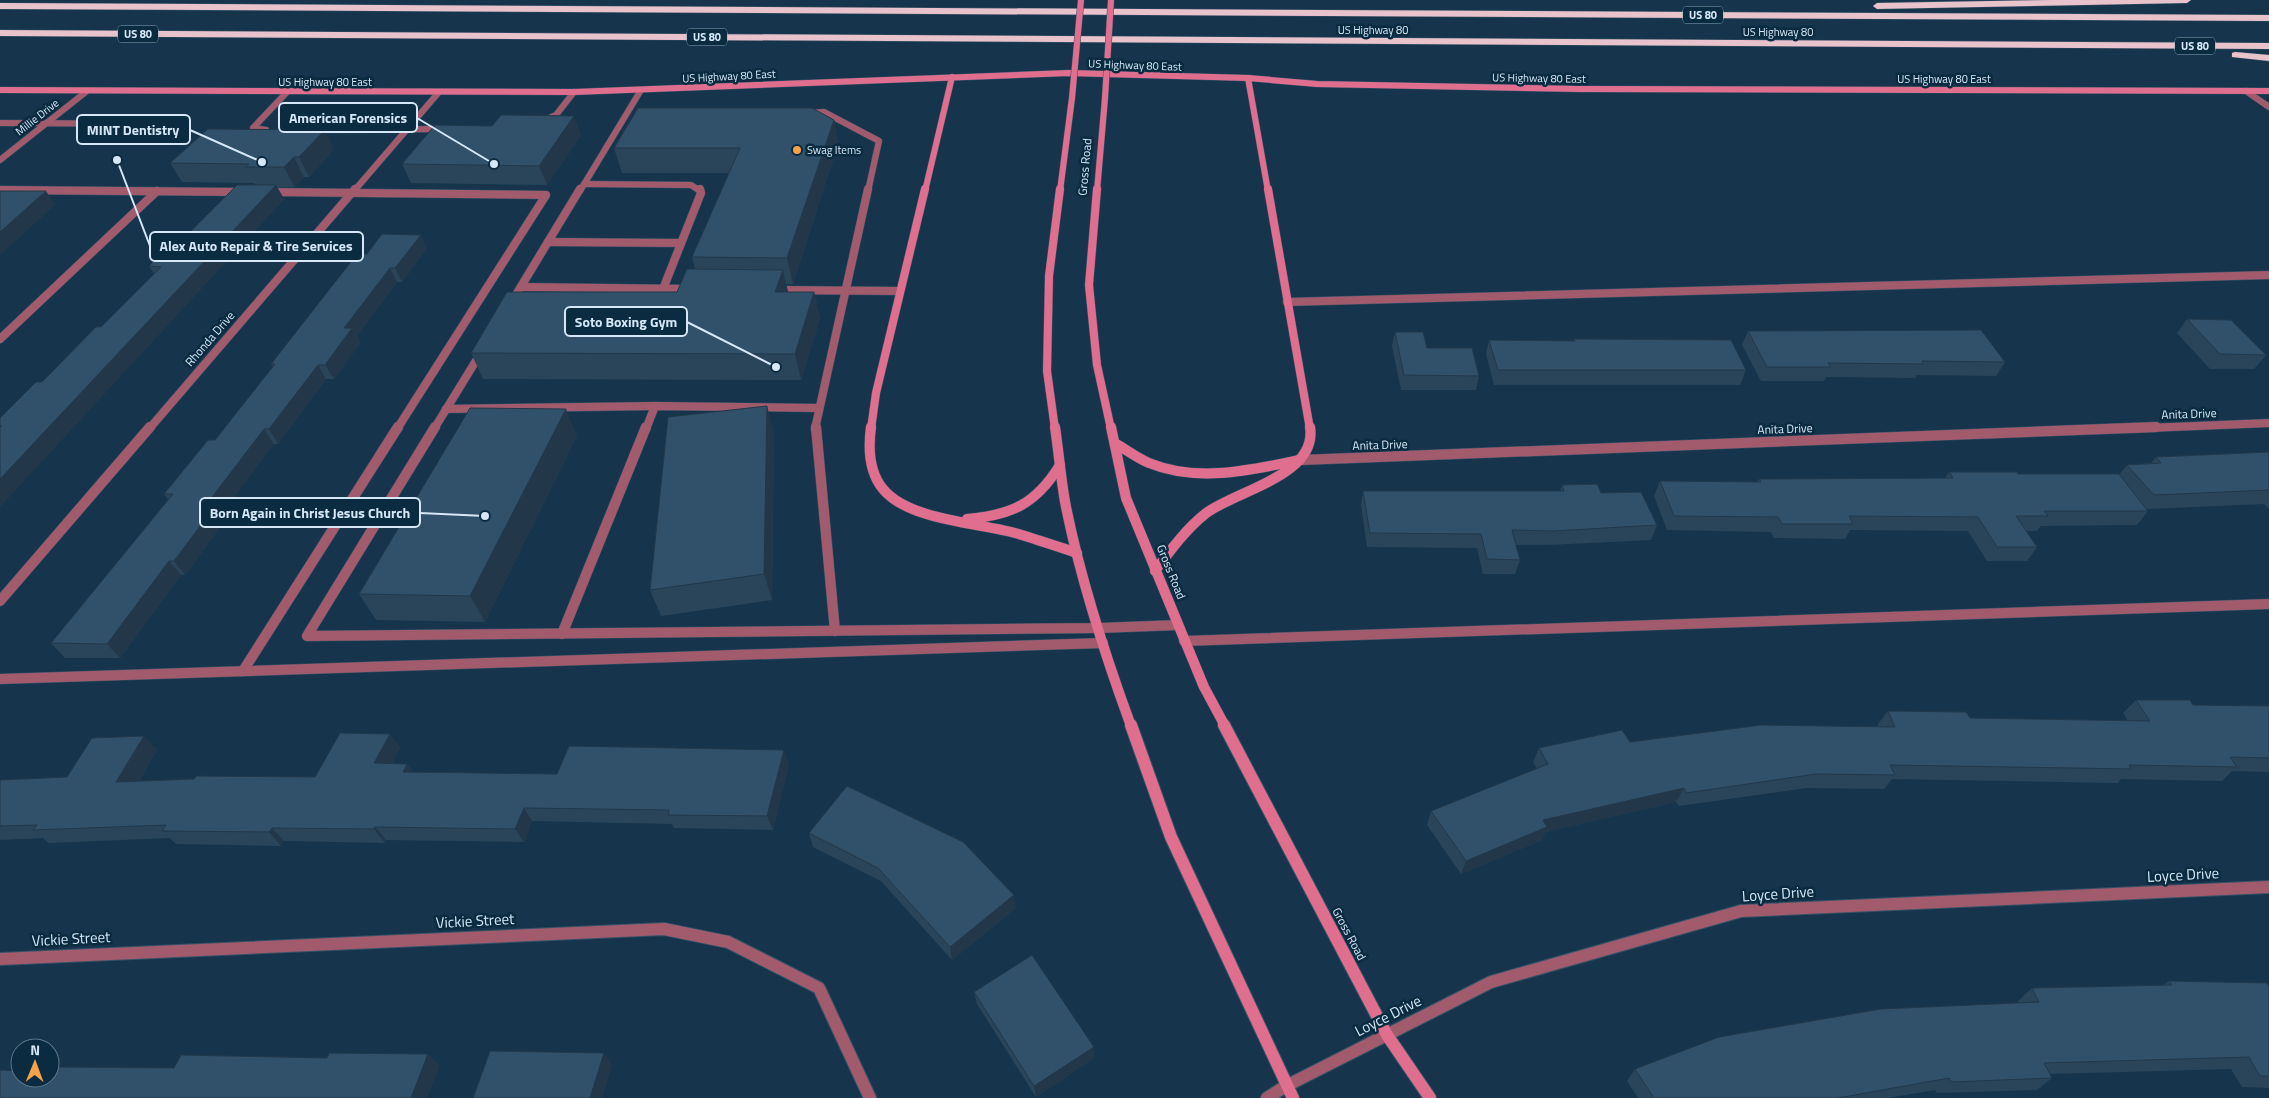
<svg xmlns="http://www.w3.org/2000/svg" width="2269" height="1098" viewBox="0 0 2269 1098" font-family="'Titillium Web',sans-serif">
<style>
.lines{fill:none;stroke-linecap:round;stroke-linejoin:round}
.lane-far2-casing{stroke:#355267;stroke-width:7}
.lane-far1-casing{stroke:#355267;stroke-width:9}
.lane-casing{stroke:#355267;stroke-width:11}
.street-far3-casing{stroke:#355267;stroke-width:7}
.street-far2-casing{stroke:#355267;stroke-width:9}
.street-far1-casing{stroke:#355267;stroke-width:11}
.street-casing{stroke:#355267;stroke-width:14}
.secondary-far3-casing{stroke:#355267;stroke-width:7}
.secondary-far2-casing{stroke:#355267;stroke-width:9}
.secondary-far1-casing{stroke:#355267;stroke-width:11}
.secondary-casing{stroke:#355267;stroke-width:14}
.highway-casing{stroke:#355267;stroke-width:1}
.lane-far2{stroke:#a25a6d;stroke-width:6}
.lane-far1{stroke:#a25a6d;stroke-width:8}
.lane{stroke:#a25a6d;stroke-width:10}
.street-far3{stroke:#a25a6d;stroke-width:6}
.street-far2{stroke:#a25a6d;stroke-width:8}
.street-far1{stroke:#a25a6d;stroke-width:10}
.street{stroke:#a25a6d;stroke-width:12}
.secondary-far3{stroke:#e06e8e;stroke-width:6}
.secondary-far2{stroke:#e06e8e;stroke-width:8}
.secondary-far1{stroke:#e06e8e;stroke-width:10}
.secondary{stroke:#e06e8e;stroke-width:12}
.highway{fill:#e8c3cb;fill-rule:evenodd}
.secondary-bridge-casing{stroke:#355267;stroke-width:7;stroke-linecap:butt}
.secondary-bridge{stroke:#e06e8e;stroke-width:6}
.wall{fill:#2a455a}
.shaded-wall{fill:#22384a}
.building{fill:#315069;stroke:#22384a}
.poi-dot{fill:#f7a148;stroke:#0b2b41;stroke-width:2}
.labels{text-anchor:middle;stroke-width:5;stroke-linejoin:round;paint-order:stroke}
.shield{fill:#0b2b41;stroke:#99afc0;stroke-width:1}
.shield-label{font-size:11px;font-weight:bold;fill:#d6e8f7}
.far-street-label{font-size:11px;fill:#d6e8f7;stroke:#0b2b41}
.far-poi-label{font-size:11px;fill:#d6e8f7;stroke:#0b2b41;text-anchor:start}
.street-label{font-size:12px;fill:#d6e8f7;stroke:#0b2b41}
.near-street-label{font-size:15px;fill:#d6e8f7;stroke:#0b2b41}
.leader{fill:none;stroke:#d6e8f7;stroke-width:2}
.callout-dot{fill:#d6e8f7;stroke:#0b2b41;stroke-width:2}
.callout{fill:#0b2b41;stroke:#d6e8f7;stroke-width:2}
.callout-label{font-size:14px;text-anchor:middle;font-weight:bold;fill:#d6e8f7}
</style>
<rect width="100%" height="100%" fill="#16354c"/>
<g class="lines">
<defs>
<g id="lane-far2">
<path d="M2246 91 2269 107"/>
<path d="M809 113 824 112 879 141 868 191"/>
<path d="M543 121 556 115 574 92"/>
<path d="M0 123 181 124"/>
<path d="M266 130 253 128 287 92"/>
<path d="M311 130 444 129"/>
<path d="M584 184 691 185 700 191"/>
<path d="M0 190 88 191"/>
<path d="M580 191 641 90"/>
</g>
<g id="lane-far1">
<path d="M0 190 244 192"/>
<path d="M268 192 546 195 397 429"/>
<path d="M548 242 681 243"/>
<path d="M521 287 691 289"/>
<path d="M663 289 701 193 700 189"/>
<path d="M776 290 900 291"/>
<path d="M1287 302 2269 275"/>
<path d="M511 303 580 189"/>
<path d="M0 339 157 191"/>
<path d="M446 409 655 406"/>
<path d="M434 429 482 351"/>
<path d="M646 429 655 406 819 408"/>
<path d="M815 429 868 189"/>
</g>
<g id="lane">
<path d="M435 427 307 636 1099 628 1178 625"/>
<path d="M816 427 835 631"/>
<path d="M562 634 646 427"/>
<path d="M1184 641 2269 604"/>
<path d="M243 671 398 427"/>
<path d="M0 679 1103 643"/>
</g>
<g id="street-far3">
<path d="M0 160 87 91"/>
<path d="M354 191 439 92"/>
</g>
<g id="street-far2">
<path d="M149 429 355 189"/>
<path d="M2123 429 2269 423"/>
</g>
<g id="street-far1">
<path d="M1301 460 2156 427"/>
<path d="M0 601 150 427"/>
</g>
<g id="street">
<path d="M0 959 664 929 728 942 819 988 870 1098"/>
<path d="M1267 1098 1286 1086 1491 982 1741 911 2269 887"/>
</g>
<g id="secondary-far3">
<path d="M1248 78 1268 191"/>
<path d="M0 90 574 92 1069 73 1248 78 1317 84 1580 89 2269 91"/>
<path d="M925 191 952 77"/>
<path d="M1060 191 1072 98"/>
<path d="M1097 191 1105 98"/>
</g>
<g id="secondary-far2">
<path d="M1097 189 1089 285 1097 365 1111 429"/>
<path d="M1268 189 1310 429"/>
<path d="M871 429 876 393 925 189"/>
<path d="M1055 429 1047 371 1049 276 1060 189"/>
</g>
<g id="secondary-far1">
<path d="M871 427C868 449 869 472 883 489 908 520 978 523 1015 533 1036 539 1056 546 1077 553"/>
<path d="M1055 427C1059 454 1061 481 1066 507 1081 581 1105 655 1131 726"/>
<path d="M1111 427 1126 498 1204 687 1225 726"/>
<path d="M1116 444C1127 450 1137 458 1149 463 1198 483 1251 470 1300 460"/>
<path d="M967 519C1012 515 1036 504 1060 465"/>
<path d="M1155 571C1170 551 1185 530 1205 514 1234 491 1318 476 1310 427"/>
</g>
<g id="secondary">
<path d="M1131 725 1171 837 1293 1098"/>
<path d="M1224 725 1387 1035 1430 1098"/>
</g>
<g id="highway">
<path d="M2052 0H2191L2187 3 1877 9 1873 6 1877 3Z"/>
<path d="M0 3 2269 15V21L0 9Z"/>
<path d="M0 30 2269 43V49L0 36Z"/>
<path d="M2235 52 2269 55V61L2232 57V53Z"/>
</g>
</defs>
<!-- lane-far2 casing -->
<use href="#lane-far2" class="lane-far2-casing"/>
<!-- lane-far1 casing -->
<use href="#lane-far1" class="lane-far1-casing"/>
<!-- lane casing -->
<use href="#lane" class="lane-casing"/>
<!-- street-far3 casing -->
<use href="#street-far3" class="street-far3-casing"/>
<!-- street-far2 casing -->
<use href="#street-far2" class="street-far2-casing"/>
<!-- street-far1 casing -->
<use href="#street-far1" class="street-far1-casing"/>
<!-- street casing -->
<use href="#street" class="street-casing"/>
<!-- secondary-far3 casing -->
<use href="#secondary-far3" class="secondary-far3-casing"/>
<!-- secondary-far2 casing -->
<use href="#secondary-far2" class="secondary-far2-casing"/>
<!-- secondary-far1 casing -->
<use href="#secondary-far1" class="secondary-far1-casing"/>
<!-- secondary casing -->
<use href="#secondary" class="secondary-casing"/>
<!-- highway casing -->
<use href="#highway" class="highway-casing"/>
<!-- lane-far2 -->
<use href="#lane-far2" class="lane-far2"/>
<!-- lane-far1 -->
<use href="#lane-far1" class="lane-far1"/>
<!-- lane -->
<use href="#lane" class="lane"/>
<!-- street-far3 -->
<use href="#street-far3" class="street-far3"/>
<!-- street-far2 -->
<use href="#street-far2" class="street-far2"/>
<!-- street-far1 -->
<use href="#street-far1" class="street-far1"/>
<!-- street -->
<use href="#street" class="street"/>
<!-- secondary-far3 -->
<use href="#secondary-far3" class="secondary-far3"/>
<!-- secondary-far2 -->
<use href="#secondary-far2" class="secondary-far2"/>
<!-- secondary-far1 -->
<use href="#secondary-far1" class="secondary-far1"/>
<!-- secondary -->
<use href="#secondary" class="secondary"/>
<!-- highway -->
<use href="#highway" class="highway"/>
<defs>
<g id="secondary-bridge">
<path d="M1072 98 1081 0"/>
<path d="M1105 98 1111 0"/>
</g>
</defs>
<!-- secondary-bridge casing -->
<use href="#secondary-bridge" class="secondary-bridge-casing"/>
<!-- secondary-bridge -->
<use href="#secondary-bridge" class="secondary-bridge"/>
</g>
<!-- wall -->
<g class="wall">
<path d="M834 120 838 144 793 284H786L788 292H814L820 318 801 380 483 379 471 353 677 292 695 269 692 257 729 173H622L614 148Z"/>
<path d="M581 135 547 185 411 183 402 164Z"/>
<path d="M334 149 309 177H304L294 187H277L284 199 0 506V418L42 382 101 327 154 274 149 266 187 235 255 185 254 183 182 182 170 163Z"/>
<path d="M427 248 402 282H397L357 336 360 343 334 379H326L278 444H274L222 513 226 519 185 575H181L120 658H65L51 643 168 500 164 494 215 440 273 367 271 364 367 254Z"/>
<path d="M2187 319 2266 355 2254 369H2210L2177 333Z"/>
<path d="M1748 331 2005 362 1996 376 1917 375 1915 378 1826 377 1824 381H1761L1742 345Z"/>
<path d="M1395 332 1479 376 1476 390H1401L1392 346Z"/>
<path d="M1574 339 1746 370 1740 385H1494L1486 354 1489 340 1573 341Z"/>
<path d="M774 432 772 600 661 616 650 590Z"/>
<path d="M577 436 485 622 376 620 359 594Z"/>
<path d="M2269 452V509L2264 504 2147 509 2148 511 2137 525 2041 526 2037 531H2026L2037 547 2027 561H1987L1968 531 1850 530 1845 539 1774 538 1771 532 1667 530 1654 496 1660 481 1757 482 1759 479 1945 478 1949 472 2018 474 2119 475 2127 465 2151 463 2156 457Z"/>
<path d="M1562 485 1601 493 1657 525 1651 540 1548 545H1516L1520 560 1515 574H1483L1477 548 1367 547 1361 505 1363 491H1560Z"/>
<path d="M2136 700 2193 705 2269 706V772L2232 771 2222 781 2121 779 2118 783 1892 779 1884 789 1807 788 1679 806 1676 802 1545 832 1542 840 1461 874 1427 825 1431 811 1537 769 1533 762 1539 748 1630 742 1878 726V724L1888 711 1970 718 2128 721 2123 713Z"/>
<path d="M144 736 157 750 139 781 315 777 400 747 392 764H407L413 772 557 774 789 764 773 830 674 828 672 824 532 821 524 842 386 840 385 843 284 841 281 846 176 844 170 838 49 843 43 838 0 840V780L67 777Z"/>
<path d="M809 833 1016 908 952 960 881 881 813 847Z"/>
<path d="M2169 981 2269 987V1088L2242 1087 2231 1069 2050 1074 2052 1078 2037 1090 1937 1093 1935 1090 1888 1098H1638L1627 1081 1635 1069 2019 1003 2018 1001 2032 988 2164 985Z"/>
<path d="M974 992 1094 1047V1058L1036 1097 977 1004Z"/>
</g>
<!-- shaded-wall -->
<g class="shaded-wall">
<path d="M574 116 581 135 547 185 539 166Z"/>
<path d="M834 120 838 144 793 284 787 258Z"/>
<path d="M325 130 334 149 309 177 299 157Z"/>
<path d="M294 157 304 177 294 187 284 167Z"/>
<path d="M276 185 284 199 1 506 0 505V479Z"/>
<path d="M46 191 55 205 0 255V232Z"/>
<path d="M421 235 427 248 402 282 395 268Z"/>
<path d="M390 268 397 282 357 336 360 343 334 379 325 365 344 328Z"/>
<path d="M783 270 789 296 775 292Z"/>
<path d="M814 292 820 318 801 380 795 354Z"/>
<path d="M318 365 326 379 278 444 269 429Z"/>
<path d="M767 406 774 432 772 600 764 574Z"/>
<path d="M566 409 577 436 485 622 470 596Z"/>
<path d="M264 429 274 444 222 513 226 519 185 575 174 561 206 505Z"/>
<path d="M169 561 181 575 120 658 107 644Z"/>
<path d="M390 734 400 747 385 777 374 763Z"/>
<path d="M144 736 157 750 130 796 116 782Z"/>
<path d="M784 750 789 764 773 830 767 816Z"/>
<path d="M407 764 417 778 403 772Z"/>
<path d="M1684 788 1676 802 1545 832 1542 840 1461 874 1466 861 1543 820Z"/>
<path d="M524 808 532 821 524 842 515 829Z"/>
<path d="M375 827 386 840 385 843 374 829Z"/>
<path d="M272 828 284 841 281 846 269 832Z"/>
<path d="M1014 895 1016 908 952 960 950 947Z"/>
<path d="M1094 1047V1058L1036 1097 1034 1086Z"/>
<path d="M604 1053 612 1065 602 1098H590Z"/>
<path d="M428 1054 440 1066 427 1098H411Z"/>
</g>
<!-- building -->
<g class="building">
<path d="M638 108H812L834 120 787 258 692 257 740 148H614Z"/>
<path d="M501 115 574 116 539 166 402 164 435 125 492 126Z"/>
<path d="M208 129 325 130 299 157H294L284 167H245L249 164 170 163Z"/>
<path d="M237 185H276L0 479V427L2 426H0V418L36 382H42L96 327H101L161 267 149 266 180 235H187Z"/>
<path d="M0 191H46L0 232Z"/>
<path d="M382 234 421 235 395 268H390L344 328H352L325 365H318L269 429H264L206 505H216L174 561H169L107 644 51 643 173 494H164L208 440H215L275 364H271L357 254H367Z"/>
<path d="M687 269 783 270 775 292H814L795 354 471 353 507 292H677Z"/>
<path d="M2187 319 2231 320 2266 355 2220 354Z"/>
<path d="M1981 330 2005 362 1922 361 1923 364 1828 363 1831 367H1767L1748 331Z"/>
<path d="M1395 332H1423L1427 348H1472L1479 376 1404 375Z"/>
<path d="M1574 339 1731 340 1746 370H1498L1489 340 1575 341Z"/>
<path d="M767 406 764 574 650 590 668 417Z"/>
<path d="M470 408 566 409 470 596 359 594Z"/>
<path d="M2269 452V490L2154 495 2127 465 2161 463 2156 457Z"/>
<path d="M1949 472H2017L2018 474H2119L2148 511H2044L2048 516H2016L2037 547H1997L1978 517 1849 516 1853 524H1782L1778 517 1674 516 1660 481 1761 482 1759 479 1953 478Z"/>
<path d="M1597 484 1601 493 1641 492 1657 525 1553 531 1512 530 1520 560 1487 559 1481 534 1370 533 1363 491H1564L1562 485Z"/>
<path d="M2136 700H2190L2193 705 2269 706V758L2230 757 2237 767 2129 765 2131 769 1890 765 1895 775 1816 774 1686 793 1684 788 1543 820 1547 827 1466 861 1431 811 1548 764 1539 748 1622 730 1630 742 1761 725 1895 727 1888 711 1966 712 1970 718 2150 721Z"/>
<path d="M340 733 390 734 374 763 407 764 403 772 557 774 569 746 784 750 767 816 668 815 669 810 524 808 515 829 375 827 374 829 272 828 269 832 162 831 166 825 33 830 37 825 0 826V780L67 777 92 738 144 736 116 782 194 779 197 776 315 777Z"/>
<path d="M847 786 963 842 1014 895 950 947 878 868 809 833Z"/>
<path d="M1032 955 1094 1047 1034 1086 974 992Z"/>
<path d="M2169 981 2267 983 2269 987V1076H2260L2249 1057 2044 1063 2052 1078 1951 1082 1949 1078 1838 1098H1654L1635 1069 1719 1037 1881 1009 2039 1002 2032 988 2172 985Z"/>
<path d="M490 1051 604 1053 590 1098H473Z"/>
<path d="M329 1053 428 1054 411 1098H0V1070L20 1071V1078H50V1067L174 1068 181 1055 327 1058Z"/>
</g>
<!-- markers -->
<circle class="poi-dot" cx="797" cy="150" r="5"/>
<g class="labels">
<!-- shield labels -->
<g class="shield">
<rect x="1683" y="6.5" width="40" height="17" rx="4"/>
<rect x="118" y="25.5" width="40" height="17" rx="4"/>
<rect x="687" y="28.5" width="40" height="17" rx="4"/>
<rect x="2175" y="37.5" width="40" height="17" rx="4"/>
</g>
<g class="shield-label">
<text x="1703" y="19">US 80</text>
<text x="138" y="38">US 80</text>
<text x="707" y="41">US 80</text>
<text x="2195" y="50">US 80</text>
</g>
<!-- far-street labels -->
<g class="far-street-label">
<text x="1373" y="34">US Highway 80</text>
<text x="1778" y="36">US Highway 80</text>
<text transform="translate(1135 65) rotate(2)" y="4">US Highway 80 East</text>
<text transform="translate(729 76) rotate(-3)" y="4">US Highway 80 East</text>
<text transform="translate(1539 78) rotate(1)" y="4">US Highway 80 East</text>
<text x="1944" y="83">US Highway 80 East</text>
<text x="325" y="86">US Highway 80 East</text>
<text transform="translate(37 117) rotate(-38)" y="4">Millie Drive</text>
</g>
<!-- far-poi labels -->
<g class="far-poi-label">
<text x="807" y="154">Swag Items</text>
</g>
<!-- street labels -->
<g class="street-label">
<text transform="translate(1085 167) rotate(-85)" y="4">Gross Road</text>
<text transform="translate(210 339) rotate(-49)" y="4">Rhonda Drive</text>
<text transform="translate(2189 414) rotate(-2)" y="4">Anita Drive</text>
<text transform="translate(1785 429) rotate(-2)" y="4">Anita Drive</text>
<text transform="translate(1380 445) rotate(-2)" y="4">Anita Drive</text>
<text transform="translate(1171 572) rotate(68)" y="4">Gross Road</text>
<text transform="translate(1349 934) rotate(62)" y="4">Gross Road</text>
</g>
<!-- near-street labels -->
<g class="near-street-label">
<text transform="translate(2183 875) rotate(-3)" y="5">Loyce Drive</text>
<text transform="translate(1778 894) rotate(-4)" y="5">Loyce Drive</text>
<text transform="translate(475 921) rotate(-3)" y="5">Vickie Street</text>
<text transform="translate(71 939) rotate(-3)" y="5">Vickie Street</text>
<text transform="translate(1388 1016) rotate(-27)" y="5">Loyce Drive</text>
</g>
</g>
<!-- callouts -->
<path class="leader" d="M494 164L417 118M262 162L190 130M117 160L150 246M776 367L687 322M485 516L420 513"/>
<g class="callout-dot">
<circle cx="494" cy="164" r="5"/>
<circle cx="262" cy="162" r="5"/>
<circle cx="117" cy="160" r="5"/>
<circle cx="776" cy="367" r="5"/>
<circle cx="485" cy="516" r="5"/>
</g>
<g class="callout">
<rect x="279" y="103" width="138" height="29" rx="5"/>
<rect x="77" y="115" width="113" height="29" rx="5"/>
<rect x="150" y="232" width="213" height="29" rx="5"/>
<rect x="565" y="307" width="122" height="29" rx="5"/>
<rect x="200" y="498" width="220" height="29" rx="5"/>
</g>
<g class="callout-label">
<text x="348" y="123">American Forensics</text>
<text x="133" y="135">MINT Dentistry</text>
<text x="256" y="251">Alex Auto Repair &amp; Tire Services</text>
<text x="626" y="327">Soto Boxing Gym</text>
<text x="310" y="518">Born Again in Christ Jesus Church</text>
</g>
<!-- north arrow -->
<g transform="translate(35 1063) rotate(1)"><circle r="24" fill="#0b2b41" stroke="#5c778a"/>
<path d="M0-4L9 19L0 12L-9 19Z" fill="#f7a148"/>
<text y="-8" font-size="14" font-weight="bold" text-anchor="middle" fill="#d6e8f7">N</text>
</g>
</svg>
